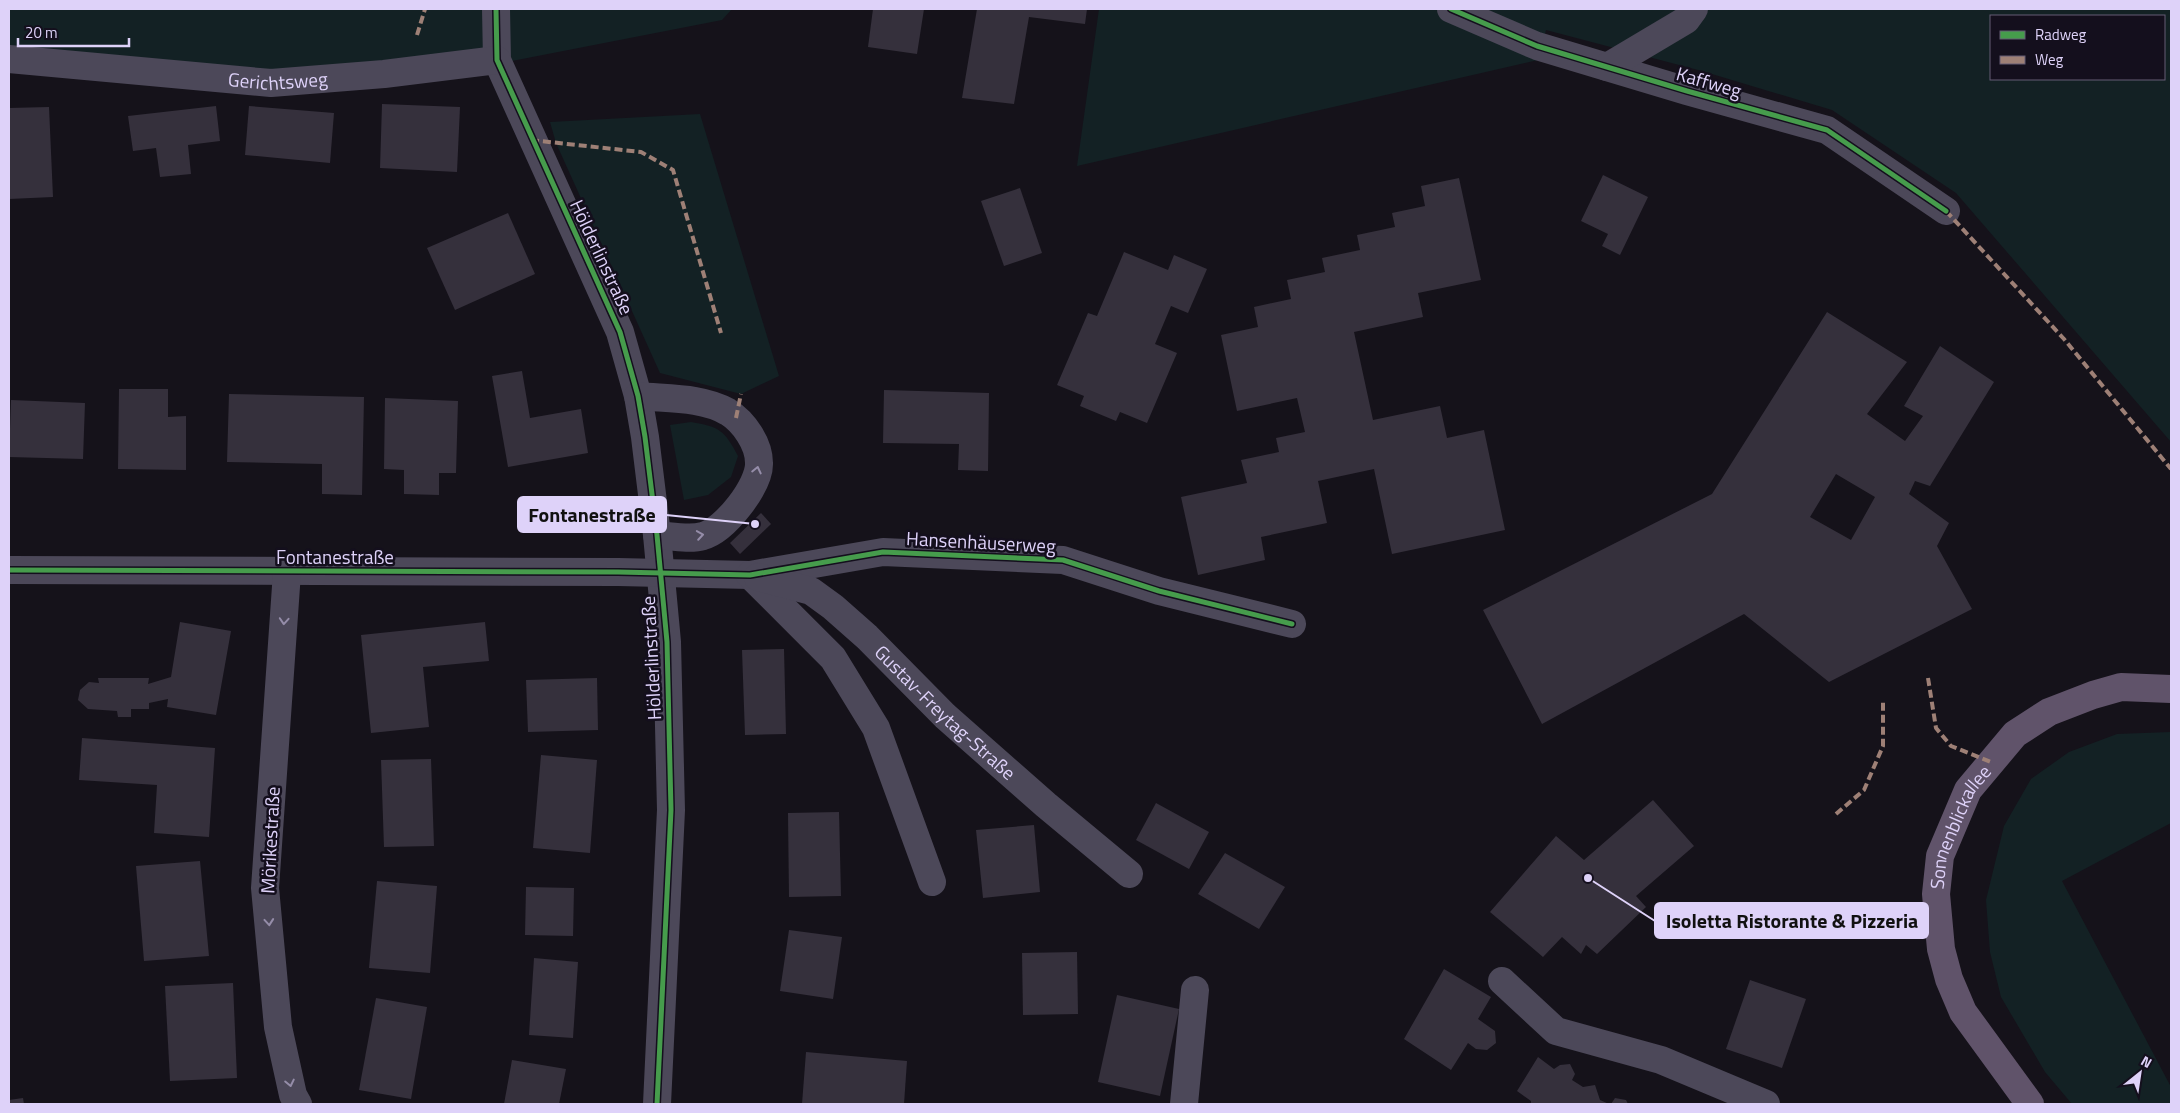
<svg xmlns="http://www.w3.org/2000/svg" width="2180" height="1113" viewBox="0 0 2180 1113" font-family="'Titillium Web',sans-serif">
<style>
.green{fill:#132124;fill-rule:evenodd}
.building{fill:#35303c;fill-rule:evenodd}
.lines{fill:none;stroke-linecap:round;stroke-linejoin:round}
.minor{stroke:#4c4859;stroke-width:28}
.major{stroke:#60536a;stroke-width:28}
.quiet{stroke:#9e8076;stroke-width:4;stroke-dasharray:8 4;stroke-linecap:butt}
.cycleway-casing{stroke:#140f1d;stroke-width:8}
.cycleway{stroke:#469c4c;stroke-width:5}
.oneway{stroke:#958da9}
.labels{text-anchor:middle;stroke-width:5;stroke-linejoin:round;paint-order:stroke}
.street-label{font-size:19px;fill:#ded2f9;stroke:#140f1d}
.leader{fill:none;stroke:#ded2f9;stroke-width:2}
.callout-dot{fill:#ded2f9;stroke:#140f1d;stroke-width:2}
.callout{fill:#ded2f9;stroke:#ded2f9;stroke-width:2}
.callout-label{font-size:20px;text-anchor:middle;font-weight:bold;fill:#111}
</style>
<rect width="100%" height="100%" fill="#15121a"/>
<!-- green -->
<g class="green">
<path d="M9 9H732L722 20 502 63 272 74 9 56Z"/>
<path d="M1099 9H2171V442L1956 193 1832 110 1702 71 1546 30 1538 60 1077 166ZM1991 16H2164V79H1991Z"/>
<path d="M700 114 779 376 741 394 660 373 556 143 550 122Z"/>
<path d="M691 422C720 427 724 430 738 456L731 477 708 495 684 500 670 425Z"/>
<path d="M2171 732V823L2062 881 2171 1087V1104H2072L2045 1072 2001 997 1990 952 1986 900 2004 826 2031 779 2069 752 2117 734Z"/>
</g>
<!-- building -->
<g class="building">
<path d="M873 9H924L917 54 868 47Z"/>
<path d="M977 9H1087L1085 24 1029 17 1014 104 962 98Z"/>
<path d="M382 104 460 107 457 172 380 168Z"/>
<path d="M216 106 220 141 188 145 191 174 160 177 156 148 133 151 128 116Z"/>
<path d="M249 106 334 113 330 163 245 155Z"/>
<path d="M49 107 53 197 9 199V108Z"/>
<path d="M1603 175 1648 197 1620 255 1602 246 1608 234 1581 221Z"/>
<path d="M1459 178 1481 280 1418 293 1423 317 1354 332 1373 420 1440 406 1447 438 1484 430 1505 530 1392 554 1374 469 1318 481 1327 523 1261 537 1265 560 1198 575 1181 497 1247 483 1241 460 1279 452 1276 438 1305 432 1297 398 1237 411 1221 335 1258 327 1254 307 1291 299 1287 280 1325 272 1322 258 1360 250 1357 235 1395 227 1392 213 1425 206 1421 186Z"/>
<path d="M1020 188 1042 253 1004 266 981 201Z"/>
<path d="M508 213 535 274 455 310 427 248Z"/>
<path d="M1124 252 1168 270 1174 255 1207 269 1188 313 1171 306 1155 344 1177 353 1147 423 1120 412 1116 421 1080 406 1084 396 1057 385 1088 313 1097 316Z"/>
<path d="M1827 312 1907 362 1867 414 1905 441 1923 416 1904 406 1940 346 1994 382 1930 486 1915 481 1909 494 1949 523 1937 546 1972 609 1829 682 1744 614 1542 724 1483 610 1712 494ZM1836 474 1875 497 1851 540 1810 517Z"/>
<path d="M522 371 530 418 581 409 588 453 508 467 492 376Z"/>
<path d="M119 389H168V417L186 416V470L118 469Z"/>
<path d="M884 390 989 393 988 471 958 470 959 444 883 443Z"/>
<path d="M229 394 364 397 362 495 322 494V464L227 462Z"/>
<path d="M385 398 458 401 456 473H439V495L404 494V470L384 469Z"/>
<path d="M11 400 85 403 83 459 9 457Z"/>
<path d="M761 513 771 524 740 554 730 543Z"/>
<path d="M180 622 231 631 216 715 167 707 168 699 149 703V709H131V717H118L117 711 88 709 78 700 80 690 89 682 99 683 98 678H149L148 684 171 677Z"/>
<path d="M485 622 489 661 423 667 429 727 371 733 361 635Z"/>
<path d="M784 649 786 734 745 735 742 650Z"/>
<path d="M597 678 598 730 528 732 526 680Z"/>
<path d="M82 738 215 748 209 837 154 833 157 785 79 780Z"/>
<path d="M541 755 597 760 590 853 533 848Z"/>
<path d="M431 759 434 846 384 847 381 760Z"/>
<path d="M1653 800 1694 846 1636 896 1646 907 1597 954 1586 945 1581 954 1562 937 1543 957 1490 912 1556 836 1584 860Z"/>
<path d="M1156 803 1209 832 1189 869 1136 840Z"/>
<path d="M839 812 841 896 789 897 788 813Z"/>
<path d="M1034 825 1040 892 983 898 976 830Z"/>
<path d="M1225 853 1285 887 1259 929 1198 894Z"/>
<path d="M200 861 209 956 144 961 136 866Z"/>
<path d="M377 881 437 886 430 973 369 968Z"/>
<path d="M526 887 574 888 573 936 525 935Z"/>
<path d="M789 930 842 937 833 999 780 991Z"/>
<path d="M1077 952 1078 1014 1023 1015 1022 953Z"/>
<path d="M534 958 578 962 573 1038 529 1035Z"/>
<path d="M1444 969 1491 997 1478 1019 1495 1031 1496 1043 1487 1050 1476 1049 1468 1043 1451 1070 1404 1039Z"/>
<path d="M1750 980 1806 999 1782 1068 1726 1049Z"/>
<path d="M233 983 237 1078 170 1081 165 986Z"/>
<path d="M1117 995 1179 1009 1160 1096 1098 1082Z"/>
<path d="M376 998 427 1007 411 1099 359 1090Z"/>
<path d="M806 1052 907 1061 904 1104H802Z"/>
<path d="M1538 1057 1554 1069 1560 1065 1570 1064 1575 1074 1572 1080 1583 1087 1595 1085 1600 1100 1609 1104H1531V1101L1517 1091Z"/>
<path d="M512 1060 566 1069 559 1104H504Z"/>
<path d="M23 1098 24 1104H9V1100Z"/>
<path d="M1615 1098 1626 1100 1628 1104H1611Z"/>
</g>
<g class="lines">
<!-- minor -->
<g class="minor">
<path d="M496 9 497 60 620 332 638 396 645 437 657 535 667 642 671 810 657 1104"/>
<path d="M1451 9 1537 46 1687 91 1827 130 1946 211"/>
<path id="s1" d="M9 59 271 83 384 74 497 60"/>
<path d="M1607 67 1686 20 1694 9"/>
<path d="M638 396C667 399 702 397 728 412 744 422 759 444 759 463 760 485 725 530 703 536 690 540 671 536 657 535"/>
<path d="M9 570 618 572 750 575 883 552 1063 560 1159 591 1292 624"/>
<path d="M287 572 265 888 278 1027 293 1095 298 1104"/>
<path d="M750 575 833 658 876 728 932 882"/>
<path id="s2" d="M758 577 811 591 833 607 867 637 945 716 1046 805 1129 874"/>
<path d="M1502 981 1556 1031 1661 1060 1766 1104"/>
<path d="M1184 1104 1195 990"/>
</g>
<!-- major -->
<path class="major" id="s3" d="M2030 1104 1963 1012 1949 979 1941 949 1936 894 1940 856 1968 790 2015 734 2049 712 2093 695 2121 687 2171 689"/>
<!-- quiet -->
<g class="quiet">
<path d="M417 35 425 9"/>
<path d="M531 140 641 152 673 170 721 333"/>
<path d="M1946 211 2064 339 2171 469"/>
<path d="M736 418 741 394"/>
<path d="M1928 678 1936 728 1951 746 1991 762"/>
<path d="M1836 814 1864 790 1883 746V699"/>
</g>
<defs>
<g id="cycleway">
<path d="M496 9 497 60 620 332 638 396 645 437 657 535 667 642 671 810 657 1104"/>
<path d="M1451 9 1537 46 1687 91 1827 130 1946 211"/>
<path d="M9 570 618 572 750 575 883 552 1063 560 1159 591 1292 624"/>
</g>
</defs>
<!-- cycleway casing -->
<use href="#cycleway" class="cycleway-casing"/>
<!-- cycleway -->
<use href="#cycleway" class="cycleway"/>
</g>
<!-- one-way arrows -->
<defs><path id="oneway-chevron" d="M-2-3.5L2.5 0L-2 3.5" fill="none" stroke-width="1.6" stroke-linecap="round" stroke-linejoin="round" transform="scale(1.25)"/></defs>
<g class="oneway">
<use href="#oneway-chevron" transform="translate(757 470) rotate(-77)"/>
<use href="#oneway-chevron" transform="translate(700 535) rotate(-9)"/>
<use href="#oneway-chevron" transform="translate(284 621) rotate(94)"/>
<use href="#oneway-chevron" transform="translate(269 922) rotate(85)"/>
<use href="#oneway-chevron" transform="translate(290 1083) rotate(78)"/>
</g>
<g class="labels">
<!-- street labels -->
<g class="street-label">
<text dy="7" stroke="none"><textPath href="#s1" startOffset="270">Gerichtsweg</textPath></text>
<text transform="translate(1709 82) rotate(16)" y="7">Kaffweg</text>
<text transform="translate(602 257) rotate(65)" y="7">Hölderlinstraße</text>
<text transform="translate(981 542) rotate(3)" y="7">Hansenhäuserweg</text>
<text x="335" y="564">Fontanestraße</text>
<text transform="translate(651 658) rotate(-93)" y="7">Hölderlinstraße</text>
<text dy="7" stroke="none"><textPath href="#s2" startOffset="236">Gustav-Freytag-Straße</textPath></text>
<text dy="7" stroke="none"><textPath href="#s3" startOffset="308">Sonnenblickallee</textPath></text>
<text transform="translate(270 840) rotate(-87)" y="7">Mörikestraße</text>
</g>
</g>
<!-- callouts -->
<path class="leader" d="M755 524L666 515M1588 878L1655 921"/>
<g class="callout-dot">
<circle cx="755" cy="524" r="5"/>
<circle cx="1588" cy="878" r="5"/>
</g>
<g class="callout">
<rect x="518" y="497" width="148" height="35" rx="5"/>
<rect x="1655" y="903" width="273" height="35" rx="5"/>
</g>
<g class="callout-label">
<text x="592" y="522">Fontanestraße</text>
<text x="1792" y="928">Isoletta Ristorante &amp; Pizzeria</text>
</g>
<!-- border -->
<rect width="2180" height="1113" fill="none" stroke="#ded2f9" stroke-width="20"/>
<!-- legend -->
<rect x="1990" y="15" width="175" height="65" fill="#140f1d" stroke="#655d75"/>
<rect x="2000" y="31" width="25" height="8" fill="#469c4c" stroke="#655d75"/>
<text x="2035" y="40" font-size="15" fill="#ded2f9">Radweg</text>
<rect x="2000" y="56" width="25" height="8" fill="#9e8076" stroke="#655d75"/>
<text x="2035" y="65" font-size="15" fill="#ded2f9">Weg</text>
<!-- north arrow -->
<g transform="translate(2140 1073) rotate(30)" stroke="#140f1d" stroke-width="4" paint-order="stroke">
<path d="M0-4L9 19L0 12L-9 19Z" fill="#ded2f9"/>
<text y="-8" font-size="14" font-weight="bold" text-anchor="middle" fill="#ded2f9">N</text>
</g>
<!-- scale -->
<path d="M18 38v8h111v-8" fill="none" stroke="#ded2f9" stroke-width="2.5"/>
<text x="25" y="38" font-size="15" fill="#ded2f9" stroke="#140f1d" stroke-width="4" paint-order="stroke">20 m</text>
</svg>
